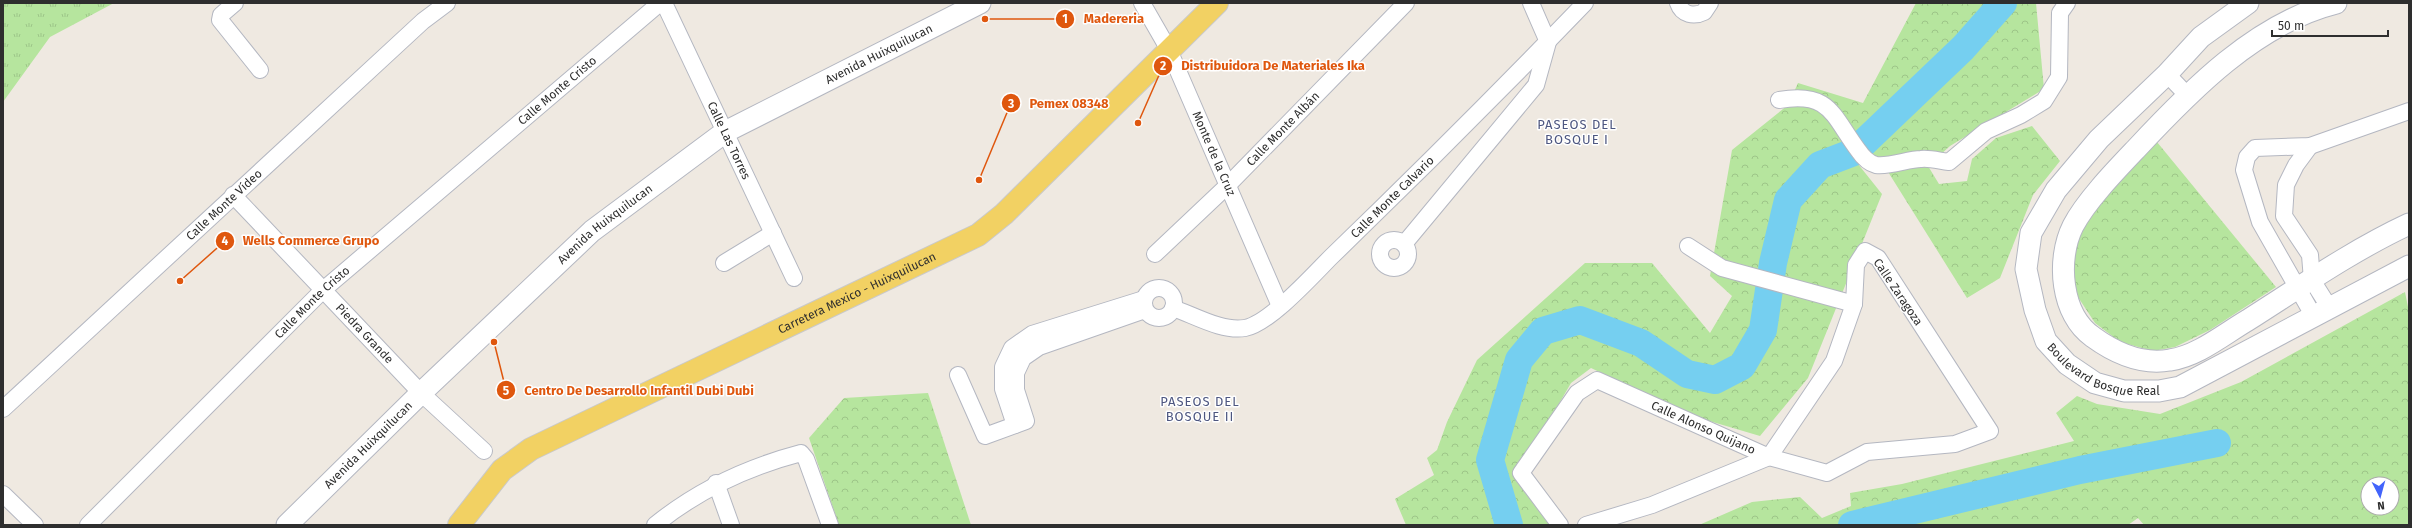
<svg xmlns="http://www.w3.org/2000/svg" width="2412" height="528" viewBox="0 0 2412 528" font-family="'Fira Sans',sans-serif">
<style>
.grass{fill:url(#grass-tufts)}
.forest{fill:url(#forest-crowns);fill-rule:evenodd}
.lines{fill:none;stroke-linecap:round;stroke-linejoin:round}
.river{stroke:#75cff0;stroke-width:28}
.minor-casing{stroke:#b4b7c1;stroke-width:18}
.tertiary-casing{stroke:#b4b7c1;stroke-width:23}
.primary-casing{stroke:#c9c9c9;stroke-width:24}
.minor{stroke:#fff;stroke-width:16}
.tertiary{stroke:#fff;stroke-width:21}
.primary{stroke:#f2d163;stroke-width:22}
.labels{text-anchor:middle;stroke-width:3;stroke-linejoin:round;paint-order:stroke}
.street-label{font-size:12px;fill:#2e2e2e;stroke:#fff}
.neighbourhood-label{font-size:13px;letter-spacing:1px;fill:#4d5680;stroke:#fff}
.leader{fill:none;stroke:#df570e;stroke-width:1.5}
.callout-dot{fill:#df570e;stroke:#fff;stroke-width:1.5}
.mark-label{font-size:12px;text-anchor:middle;font-weight:bold;fill:#fff}
.callout-label{font-size:13px;text-anchor:middle;font-weight:bold;fill:#df570e;stroke:#fff;stroke-width:3;stroke-linejoin:round;paint-order:stroke}
</style>
<defs>
<pattern id="grass-tufts" width="24" height="20" patternUnits="userSpaceOnUse"><rect width="24" height="20" fill="#b6e59e"/><path d="M3 7l-1-3M5 7V3M7 7l1-3M15 17l-1-3M17 17v-4M19 17l1-3" fill="none" stroke="#9dc588"/></pattern>
<pattern id="forest-crowns" width="20" height="18" patternUnits="userSpaceOnUse"><rect width="20" height="18" fill="#b6e59e"/><path d="M2 6a3 3 0 1 1 6 0M12 15a3 3 0 1 1 6 0" fill="none" stroke="#9dc588"/></pattern>
</defs>
<rect width="100%" height="100%" fill="#efe9e1"/>
<!-- grass -->
<path class="grass" d="M3 3H114L50 37 3 102Z"/>
<!-- forest -->
<g class="forest">
<path d="M1916 3H2036L2044 89 1950 146 1928 166 1939 184 1967 181 1972 159 1996 138 2032 126 2060 161 2033 195 2000 278 1967 298 1880 159 1872 155 1854 159 1882 194 1808 378 1760 436 1689 415 1591 368 1571 383 1517 476 1552 525H1406L1395 499 1434 475 1427 458 1437 450 1447 422 1477 360 1585 263H1652L1710 333 1732 296 1710 276 1732 150 1788 105 1798 83 1863 103Z"/>
<path d="M2157 142 2276 287 2210 330 2175 347 2153 351 2120 342 2095 323 2076 294 2072 254 2080 229 2112 186Z"/>
<path d="M2405 292 2409 312V525H2144L2138 518 2128 525H1699L1752 502 1800 497 1822 518 1851 506 1850 493 1902 484 2074 441 2056 413 2077 396 2097 404 2160 414 2241 382ZM2368 484H2392V508H2368Z"/>
<path d="M928 393 971 525H839L809 438 844 398Z"/>
</g>
<g class="lines">
<!-- river -->
<g class="river">
<path d="M1509 525 1490 460 1519 360 1543 331 1580 320 1641 343 1687 374 1715 380 1742 366 1763 330 1773 263 1788 200 1820 165 1854 152 1963 48 2003 3"/>
<path d="M1852 525 2080 470 2217 443"/>
</g>
<defs>
<g id="minor">
<path d="M235 3 221 15 220 20 260 70"/>
<path id="s1" d="M664 3 794 278"/>
<path id="s2" d="M1142 3 1169 50 1280 306"/>
<path d="M1678 3C1682 15 1694 17 1704 12L1710 3"/>
<path d="M2167 74 2187 95"/>
<path d="M1779 100C1830 91 1832 115 1858 150 1862 156 1868 163 1876 165 1890 167 1908 159 1921 159 1930 158 1940 161 1949 162L1986 131 2021 115 2044 101 2059 77 2060 13 2067 3"/>
<path d="M2310 146 2296 165 2286 185 2284 216 2310 255 2312 280 2329 307"/>
<path id="s3" d="M233 195 421 393 484 451"/>
<circle cx="1394" cy="254" r="14"/>
<path d="M1404 244 1536 85 1548 42 1531 3"/>
<path d="M1688 246 1722 268 1854 304"/>
<path id="s4" d="M1155 254 1227 186 1406 3"/>
<path d="M724 263 773 233"/>
<circle cx="1159" cy="303" r="15"/>
<path id="s5" d="M1173 308C1194 315 1222 332 1245 328 1269 324 1313 275 1331 257 1417 174 1502 89 1585 3"/>
<path d="M2313 315 2260 222 2244 170 2247 157 2255 148 2310 146 2409 111"/>
<path d="M958 375 985 436 1026 421 1016 390V373L1023 358 1039 347 1145 310"/>
<path id="s6" d="M3 409 423 21 447 3"/>
<path d="M1015 425 1003 389V367L1012 348 1032 334 1144 299"/>
<path d="M716 483 731 525"/>
<path d="M3 494 35 525"/>
<path id="s7" d="M88 525 323 290 660 3"/>
<path d="M655 525C698 490 748 467 801 453L806 459 830 525"/>
<path id="s8" d="M1560 525 1521 473 1577 393 1597 380 1769 457 1827 473 1867 452 1955 444 1990 431 1878 258 1865 251 1856 265 1854 304 1834 361 1769 457"/>
<path d="M1586 525 1652 505 1769 457"/>
</g>
<g id="tertiary">
<path id="s9" d="M2248 3 2201 37 2167 74 2099 139 2056 190 2031 233 2026 269 2035 310 2046 341 2067 364 2095 383 2124 391H2159L2180 387 2409 266"/>
<path d="M2336 3C2256 23 2190 91 2136 149 2116 170 2086 201 2073 226 2056 260 2061 315 2093 337 2115 353 2142 365 2170 360 2198 356 2224 334 2248 320 2300 287 2353 250 2409 224"/>
<path id="s10" d="M287 525 421 393 592 231 725 132 980 3"/>
</g>
<g id="primary">
<path id="s11" d="M459 525 502 470 531 449 978 235 1004 214 1217 3"/>
</g>
</defs>
<!-- minor casing -->
<use href="#minor" class="minor-casing"/>
<!-- tertiary casing -->
<use href="#tertiary" class="tertiary-casing"/>
<!-- primary casing -->
<use href="#primary" class="primary-casing"/>
<!-- minor -->
<use href="#minor" class="minor"/>
<!-- tertiary -->
<use href="#tertiary" class="tertiary"/>
<!-- primary -->
<use href="#primary" class="primary"/>
</g>
<g class="labels">
<!-- street labels -->
<g class="street-label">
<text dy="4" stroke="none"><textPath href="#s10" startOffset="762">Avenida Huixquilucan</textPath></text>
<text dy="4" stroke="none"><textPath href="#s7" startOffset="640">Calle Monte Cristo</textPath></text>
<text dy="4" stroke="none"><textPath href="#s4" startOffset="179">Calle Monte Albán</textPath></text>
<text dy="4" stroke="none"><textPath href="#s1" startOffset="152">Calle Las Torres</textPath></text>
<text dy="4" stroke="none"><textPath href="#s2" startOffset="167">Monte de la Cruz</textPath></text>
<text dy="4" stroke="none"><textPath href="#s5" startOffset="274">Calle Monte Calvario</textPath></text>
<text dy="4" stroke="none"><textPath href="#s6" startOffset="301">Calle Monte Vídeo</textPath></text>
<text dy="4" stroke="none"><textPath href="#s10" startOffset="438">Avenida Huixquilucan</textPath></text>
<text transform="translate(1898 292) rotate(56)" y="4">Calle Zaragoza</text>
<text dy="4" stroke="none"><textPath href="#s11" startOffset="467">Carretera Mexico - Huixquilucan</textPath></text>
<text dy="4" stroke="none"><textPath href="#s7" startOffset="316">Calle Monte Cristo</textPath></text>
<text dy="4" stroke="none"><textPath href="#s3" startOffset="191">Piedra Grande</textPath></text>
<text dy="4" stroke="none"><textPath href="#s9" startOffset="498">Boulevard Bosque Real</textPath></text>
<text dy="4" stroke="none"><textPath href="#s8" startOffset="303">Calle Alonso Quijano</textPath></text>
<text dy="4" stroke="none"><textPath href="#s10" startOffset="114">Avenida Huixquilucan</textPath></text>
</g>
<!-- neighbourhood labels -->
<g class="neighbourhood-label">
<text x="1577" y="129">PASEOS DEL<tspan x="1577" dy="15">BOSQUE I</tspan></text>
<text x="1200" y="406">PASEOS DEL<tspan x="1200" dy="15">BOSQUE II</tspan></text>
</g>
</g>
<!-- callouts -->
<path class="leader" d="M985 19L1065 19M1138 123L1163 66M979 180L1011 103M180 281L225 241M494 342L506 390"/>
<g class="callout-dot">
<circle cx="985" cy="19" r="4"/>
<circle cx="1138" cy="123" r="4"/>
<circle cx="979" cy="180" r="4"/>
<circle cx="180" cy="281" r="4"/>
<circle cx="494" cy="342" r="4"/>
<circle cx="1065" cy="19" r="10"/>
<circle cx="1163" cy="66" r="10"/>
<circle cx="1011" cy="103" r="10"/>
<circle cx="225" cy="241" r="10"/>
<circle cx="506" cy="390" r="10"/>
</g>
<g class="mark-label">
<text x="1065" y="23">1</text>
<text x="1163" y="70">2</text>
<text x="1011" y="108">3</text>
<text x="225" y="245">4</text>
<text x="506" y="395">5</text>
</g>
<g class="callout-label">
<text x="1114" y="23">Madereria</text>
<text x="1273" y="70">Distribuidora De Materiales Ika</text>
<text x="1069" y="108">Pemex 08348</text>
<text x="311" y="245">Wells Commerce Grupo</text>
<text x="639" y="395">Centro De Desarrollo Infantil Dubi Dubi</text>
</g>
<!-- border -->
<rect width="2412" height="528" fill="none" stroke="#2e2e2e" stroke-width="8"/>
<!-- north arrow -->
<g transform="translate(2380 496) rotate(174)"><circle r="19" fill="#ffffff" stroke="#ababab"/>
<path d="M0-3L7 15L0 10L-7 15Z" fill="#4264fb"/>
<text y="-6" font-size="11" font-weight="bold" text-anchor="middle" fill="#2e2e2e">N</text>
</g>
<!-- scale -->
<path d="M2272 30v6h116v-6" fill="none" stroke="#2e2e2e" stroke-width="2"/>
<text x="2278" y="30" font-size="12" fill="#2e2e2e" stroke="#ffffff" stroke-width="3" paint-order="stroke">50 m</text>
</svg>
